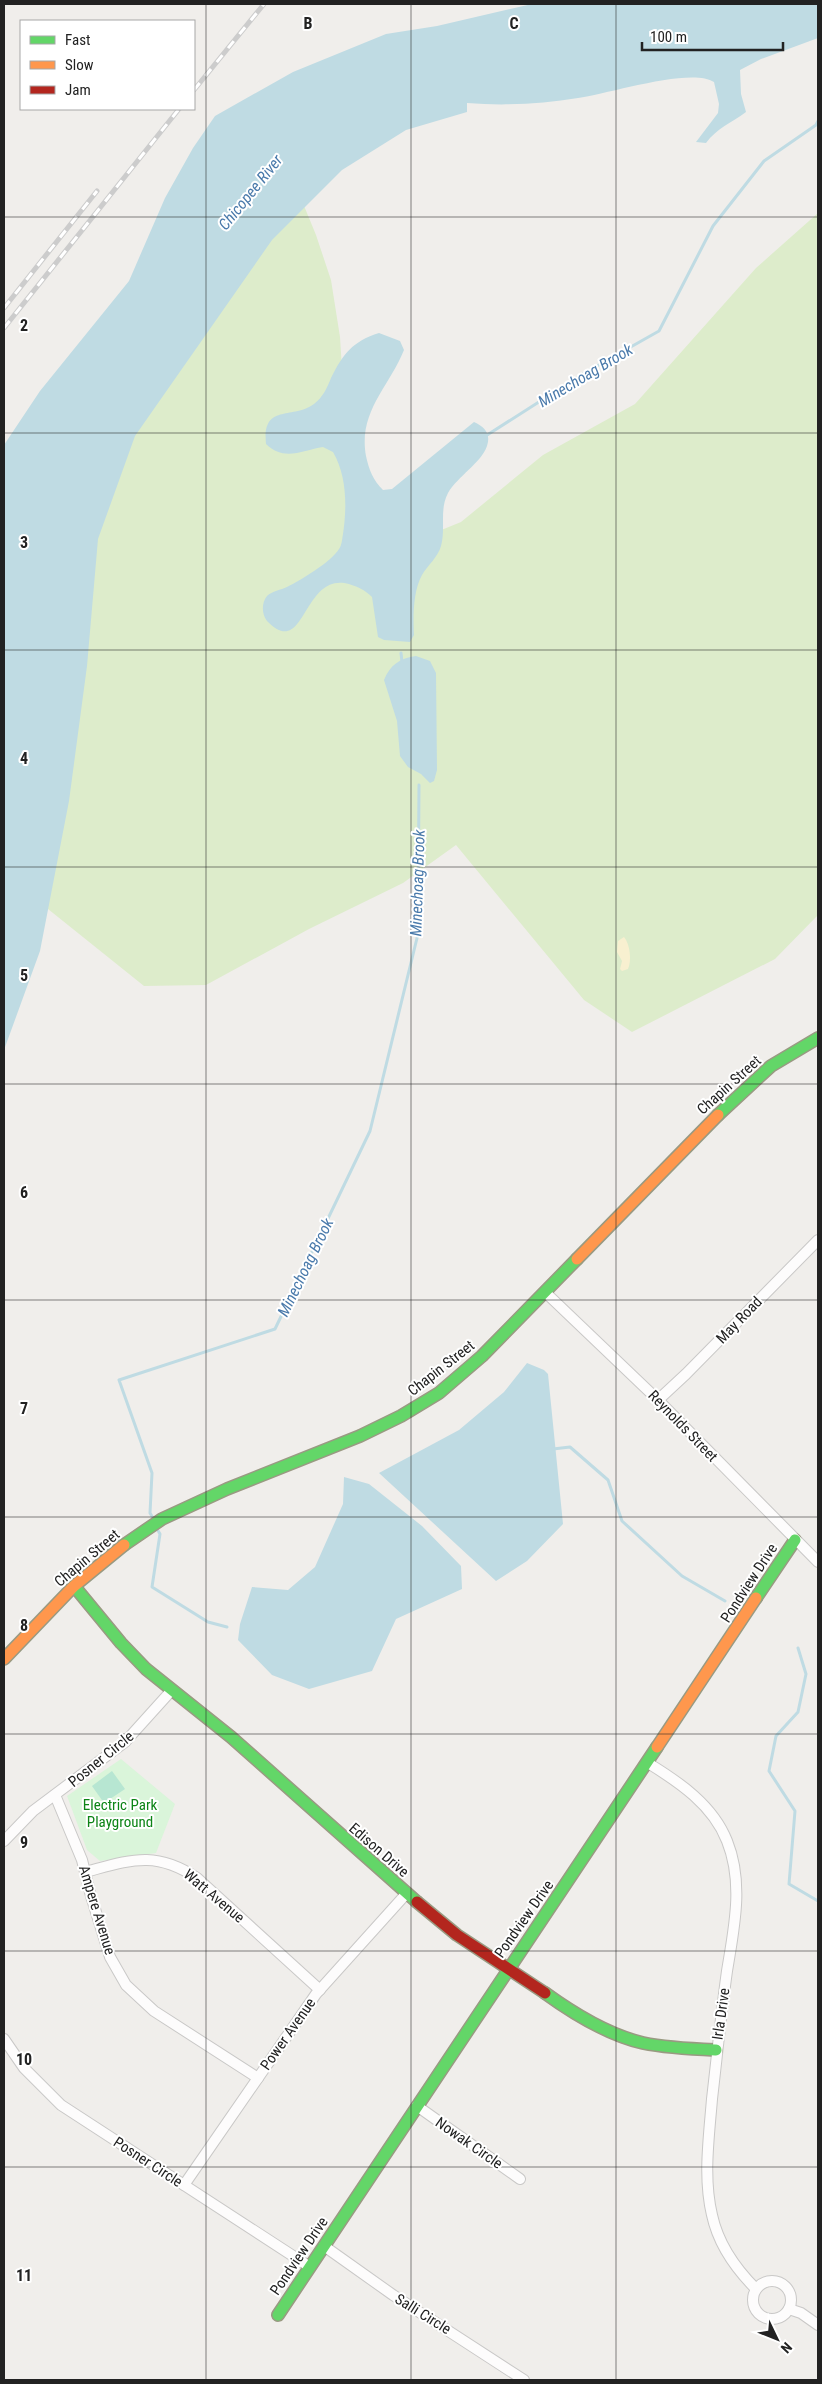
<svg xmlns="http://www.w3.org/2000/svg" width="822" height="2384" viewBox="0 0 822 2384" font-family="'Roboto Condensed',sans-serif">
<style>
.grass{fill:#ddeccb}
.sand{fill:#f8f0d0}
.park{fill:#daf5da}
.pitch{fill:#b7e6d2}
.water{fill:#bfdbe3}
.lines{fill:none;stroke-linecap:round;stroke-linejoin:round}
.stream{stroke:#bfdbe3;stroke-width:3}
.street-casing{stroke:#c9c8c7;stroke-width:12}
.fast-casing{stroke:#999a82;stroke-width:14}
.slow-casing{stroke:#999a82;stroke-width:14}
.jam-casing{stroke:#999a82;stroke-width:14}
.street{stroke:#fdfcfc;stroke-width:10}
.fast{stroke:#63d668;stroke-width:11}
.slow{stroke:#ff974d;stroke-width:11}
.jam{stroke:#b3261e;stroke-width:11}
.rail-casing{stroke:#ccc;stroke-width:5}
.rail{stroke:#fff;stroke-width:3;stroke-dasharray:9;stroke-linecap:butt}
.grid{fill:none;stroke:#222;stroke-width:1;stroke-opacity:0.55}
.labels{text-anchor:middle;stroke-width:4;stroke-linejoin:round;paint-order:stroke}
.street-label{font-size:15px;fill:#222;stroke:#fff}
.park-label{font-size:15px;fill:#0c8416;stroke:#fff}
.water-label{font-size:16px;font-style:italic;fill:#4a7aab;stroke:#fff}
.grid-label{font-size:16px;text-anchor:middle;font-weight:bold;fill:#222;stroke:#fff;stroke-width:4;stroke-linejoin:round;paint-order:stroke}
</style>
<rect width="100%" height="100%" fill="#f0eeeb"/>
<!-- grass -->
<path class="grass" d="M300 196 316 235 331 280 340 337 347 449 402 546 461 522 543 455 635 404 756 268 818 213V915L775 959 632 1032 584 1000 456 845 403 883 309 929 206 985 144 986 43 905 102 474Z"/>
<!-- sand -->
<path class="sand" d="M624 937C630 944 632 961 628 969L622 971 620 969 622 961 617 952 618 941Z"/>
<!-- park -->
<path class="park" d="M121 1759 175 1804 156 1853 100 1861 87 1850 67 1796Z"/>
<!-- pitch -->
<path class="pitch" d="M112 1771 125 1789 104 1803 92 1786Z"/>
<!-- water -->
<g class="water">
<path d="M532 4H818V38L761 59 740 70 741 94 746 112C731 123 717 128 706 143L696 142 718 113 719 104 714 82C691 67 608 94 578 98 542 104 504 106 467 103V112L406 130 342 170 272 240 135 436 98 539 87 666 69 801 40 951 4 1050V445L40 391 129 281 165 198 193 148 215 116 293 72 386 34 437 26Z"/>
<path d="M379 333 400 341 404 350C389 387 358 412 366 456 369 470 373 480 383 490L392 489 474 422C485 427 491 434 487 446 481 463 458 476 448 493 439 510 446 528 441 546 438 557 428 565 422 575 413 591 413 617 414 635L410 642 384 640 378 637 372 597C365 590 358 587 349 584 302 571 306 661 267 621 262 615 261 603 267 596 272 591 281 590 287 587 301 580 331 562 339 549 342 545 342 539 343 534 347 507 347 476 333 452L323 447C303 450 284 462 266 444 262 403 292 420 314 404 323 397 327 388 331 378 343 354 353 341 379 333Z"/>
<path d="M416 656 430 661 436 673 437 770 434 781 430 783 421 774 408 767 400 756 397 721 384 680C390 665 400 658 416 656Z"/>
<path d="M527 1363 544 1370 548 1374 563 1524 527 1561 496 1581 379 1473 459 1430 504 1392Z"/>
<path d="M344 1477 369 1484 422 1526 461 1566 462 1589 396 1619 372 1671 309 1689 272 1675 238 1640 240 1624 252 1587 288 1590 315 1567 343 1504Z"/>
</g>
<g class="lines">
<!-- stream -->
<g class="stream">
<path d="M484 437 581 375 659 331 713 226 764 161 816 125 818 121"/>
<path d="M401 653 402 662"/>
<path d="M553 1449 570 1447 608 1480 622 1521 682 1576 725 1601"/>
<path d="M153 1518 150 1513 152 1473 119 1380 275 1329 370 1131 418 934 419 785"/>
<path d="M157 1529 160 1534 152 1587 208 1622 227 1627"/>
<path d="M798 1648 806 1674 798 1712 776 1736 769 1771 795 1811 789 1884 818 1901"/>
</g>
<defs>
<g id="street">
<path d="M545 1292 658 1400 818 1562"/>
<path d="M658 1400 686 1374 818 1240"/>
<path d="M648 1763C679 1782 713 1805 727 1841 744 1883 734 1928 727 1971 721 2014 717 2056 712 2099 709 2137 703 2178 712 2215 718 2243 736 2269 756 2289"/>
<path d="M55 1795 82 1860 91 1896 110 1957 126 1985 154 2011 258 2078"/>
<path d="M4 1841 33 1811 125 1742 171 1691"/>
<path d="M85 1872C131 1860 155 1850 197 1878L320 1990"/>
<path d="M4 2039 24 2068 61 2105 310 2267"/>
<path d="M417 2106 520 2179"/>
<path d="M184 2185 316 1994 406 1894"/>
<path d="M324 2246 393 2295 524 2380"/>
<circle cx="772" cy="2300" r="19"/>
<path d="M789 2309 801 2313 818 2325"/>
</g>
<g id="fast">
<path d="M718 1115 771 1066 818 1038"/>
<path d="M124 1545 162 1519 227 1489 360 1436 401 1416 439 1393 482 1356 577 1259"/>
<path d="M74 1586 121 1643 146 1669 231 1737 417 1902"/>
<path d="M756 1598 795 1540"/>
<path d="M545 1993C574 2014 608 2035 643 2043 667 2048 692 2049 716 2050"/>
<path d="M278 2315 657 1747"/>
</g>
<g id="slow">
<path d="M577 1259 718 1115"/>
<path d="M4 1659 74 1586 124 1545"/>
<path d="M657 1747 756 1598"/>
</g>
<path id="jam" d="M417 1902 457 1935 545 1993"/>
</defs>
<!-- street casing -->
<use href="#street" class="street-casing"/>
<!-- fast casing -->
<use href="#fast" class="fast-casing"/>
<!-- slow casing -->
<use href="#slow" class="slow-casing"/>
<!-- jam casing -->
<use href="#jam" class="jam-casing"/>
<!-- street -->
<use href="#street" class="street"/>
<!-- fast -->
<use href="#fast" class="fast"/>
<!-- slow -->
<use href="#slow" class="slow"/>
<!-- jam -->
<use href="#jam" class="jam"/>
<defs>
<g id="rail">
<path d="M194 90 264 4"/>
<path d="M4 308 97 191"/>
<path d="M4 328 179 109"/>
</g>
</defs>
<!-- rail casing -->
<use href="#rail" class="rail-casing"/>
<!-- rail -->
<use href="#rail" class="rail"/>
</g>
<!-- grid -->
<path class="grid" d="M206 4V2380M411 4V2380M616 4V2380M4 217H818M4 433H818M4 650H818M4 867H818M4 1084H818M4 1300H818M4 1517H818M4 1734H818M4 1951H818M4 2167H818"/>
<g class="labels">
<!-- street labels -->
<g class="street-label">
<text transform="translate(729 1085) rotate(-42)" y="5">Chapin Street</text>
<text transform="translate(739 1320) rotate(-46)" y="5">May Road</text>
<text transform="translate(441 1368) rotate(-38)" y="5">Chapin Street</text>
<text transform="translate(683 1426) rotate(46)" y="5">Reynolds Street</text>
<text transform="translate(87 1558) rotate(-40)" y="5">Chapin Street</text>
<text transform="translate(749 1583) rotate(-57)" y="5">Pondview Drive</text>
<text transform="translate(101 1759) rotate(-39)" y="5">Posner Circle</text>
<text transform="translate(379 1850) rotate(41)" y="5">Edison Drive</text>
<text transform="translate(214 1896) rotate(40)" y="5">Watt Avenue</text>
<text transform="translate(97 1910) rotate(73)" y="5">Ampere Avenue</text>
<text transform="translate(524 1919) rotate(-55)" y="5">Pondview Drive</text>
<text transform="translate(721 2014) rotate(-82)" y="5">Irla Drive</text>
<text transform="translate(288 2034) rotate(-55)" y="5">Power Avenue</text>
<text transform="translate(469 2143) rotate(35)" y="5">Nowak Circle</text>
<text transform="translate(148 2162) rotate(33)" y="5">Posner Circle</text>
<text transform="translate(299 2256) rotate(-56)" y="5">Pondview Drive</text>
<text transform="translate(423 2314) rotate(32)" y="5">Salli Circle</text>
</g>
<!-- park labels -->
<g class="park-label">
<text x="120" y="1810">Electric Park<tspan x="120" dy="17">Playground</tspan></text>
</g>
<!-- water labels -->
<g class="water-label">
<text transform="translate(250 192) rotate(-51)" y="6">Chicopee River</text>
<text transform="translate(585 375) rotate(-31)" y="6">Minechoag Brook</text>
<text transform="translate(417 883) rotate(-88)" y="6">Minechoag Brook</text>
<text transform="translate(305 1267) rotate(-64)" y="6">Minechoag Brook</text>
</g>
</g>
<g class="grid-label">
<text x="308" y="29">B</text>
<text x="514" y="29">C</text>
<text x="24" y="331">2</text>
<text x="24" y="548">3</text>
<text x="24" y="764">4</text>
<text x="24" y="981">5</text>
<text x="24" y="1198">6</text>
<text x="24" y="1414">7</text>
<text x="24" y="1631">8</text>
<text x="24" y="1848">9</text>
<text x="24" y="2065">10</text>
<text x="24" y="2281">11</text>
</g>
<!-- border -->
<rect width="822" height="2384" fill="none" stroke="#222222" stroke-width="10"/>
<!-- legend -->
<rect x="20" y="20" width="175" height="90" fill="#ffffff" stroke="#a7a7a7"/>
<rect x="30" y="36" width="25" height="8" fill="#63d668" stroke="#a7a7a7"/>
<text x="65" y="45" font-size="15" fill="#222222">Fast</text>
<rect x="30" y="61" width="25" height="8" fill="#ff974d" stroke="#a7a7a7"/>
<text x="65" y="70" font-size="15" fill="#222222">Slow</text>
<rect x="30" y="86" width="25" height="8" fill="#b3261e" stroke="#a7a7a7"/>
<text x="65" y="95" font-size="15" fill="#222222">Jam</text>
<!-- north arrow -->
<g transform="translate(777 2339) rotate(133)" stroke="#ffffff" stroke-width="4" paint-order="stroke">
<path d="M0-4L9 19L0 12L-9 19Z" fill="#222222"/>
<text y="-8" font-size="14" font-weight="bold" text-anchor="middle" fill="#222222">N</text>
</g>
<!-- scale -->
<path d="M642 42v8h141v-8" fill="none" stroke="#222222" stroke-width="2.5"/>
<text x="650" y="42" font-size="15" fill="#222222" stroke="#ffffff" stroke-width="4" paint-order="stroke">100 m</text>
</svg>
